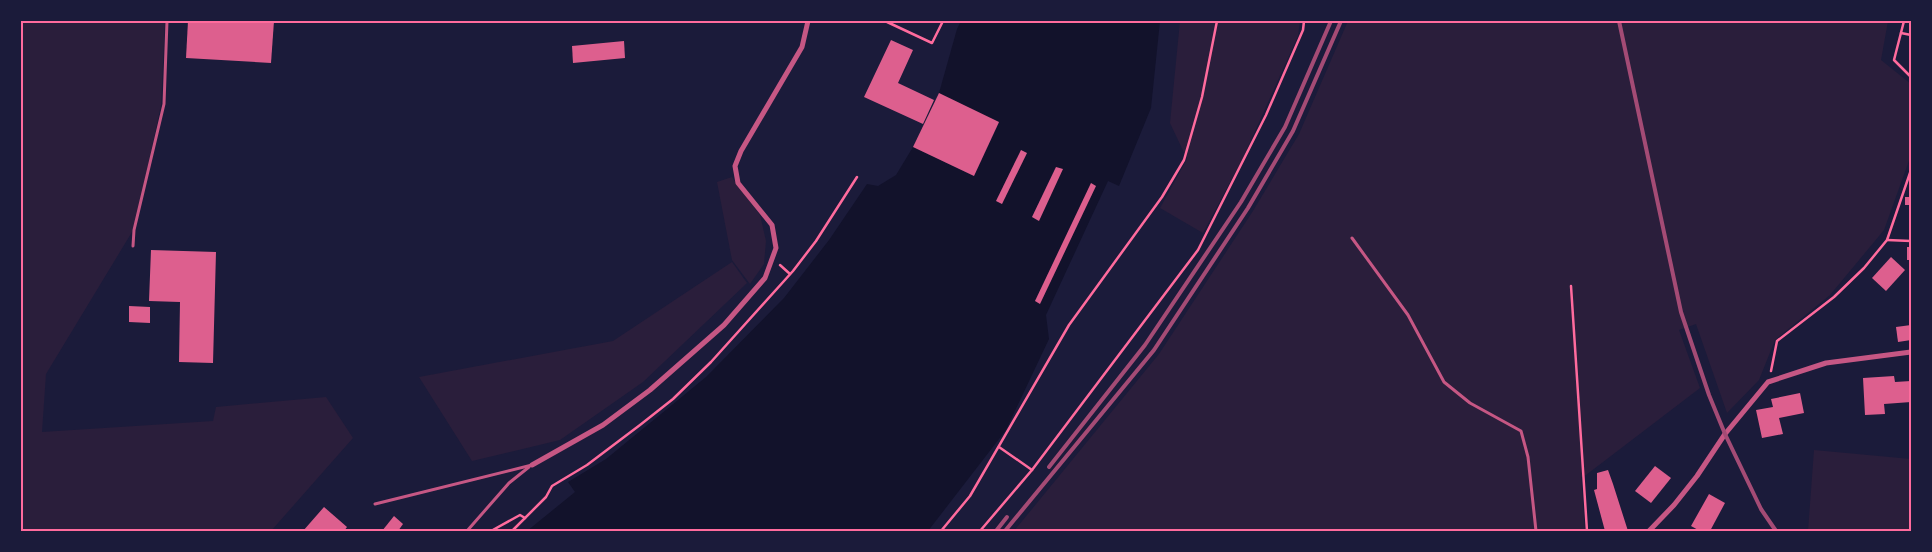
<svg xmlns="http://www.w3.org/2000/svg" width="1932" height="552" viewBox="0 0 1932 552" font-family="'IBM Plex Serif',serif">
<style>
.green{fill:#2a1e3b}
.water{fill:#12122b;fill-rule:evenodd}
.building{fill:#dd5f8e}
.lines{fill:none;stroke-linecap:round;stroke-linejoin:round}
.path{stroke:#ff6b9d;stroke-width:2.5}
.service{stroke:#c65784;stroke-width:3}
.minor{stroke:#c65784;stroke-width:5}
.rail{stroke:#a44b75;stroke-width:4}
.neatline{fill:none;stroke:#ff6b9d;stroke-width:2}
</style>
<rect width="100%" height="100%" fill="#1b1b3a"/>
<!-- green -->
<g class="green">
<path d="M21 21H165L161 105 135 227 46 374 42 432 213 421 216 407 326 397 353 438 271 531H21Z"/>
<path d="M1180 21H1300L1298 36 1242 160 1203 233 1160 208 1187 159 1170 123Z"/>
<path d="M1348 21H1888L1881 60 1911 84V155L1884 230 1830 295 1775 340 1759 380 1727 413 1696 324 1679 330 1700 388 1586 475 1581 477 1585 531H1014L1159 354 1253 211 1299 134Z"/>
<path d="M732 177 760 215 766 241 764 264 750 284 732 260 717 182Z"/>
<path d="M732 262 747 283 643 382 560 440 472 461 419 377 613 341Z"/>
<path d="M1814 450 1911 459V531H1808Z"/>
</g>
<!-- water -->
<path class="water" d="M961 21H1160L1151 108 1119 186 1108 181 1046 315 1049 339 1006 430 928 531H527L575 492 568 482 606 459 706 377 784 298 829 240 867 184 878 186 896 175 913 147 974 176 999 123 939 93 957 29ZM1021 150 1027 153 1002 204 996 201ZM1055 168 1062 169 1038 221 1032 217ZM1091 184 1096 186 1040 304 1035 301Z"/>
<!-- building -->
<g class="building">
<path d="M188 21H274L271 63 186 58Z"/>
<path d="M891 40 913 50 898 83 934 100 923 124 864 97Z"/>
<path d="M624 41 625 58 573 63 572 46Z"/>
<path d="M939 93 999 122 974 176 913 147Z"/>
<path d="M1021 150 1027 153 1002 204 996 201Z"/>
<path d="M1056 167 1063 169 1039 221 1032 217Z"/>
<path d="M1091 183 1096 186 1040 304 1035 301Z"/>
<rect x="1905" y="197" width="6" height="8"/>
<rect x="1907" y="247" width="4" height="13"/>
<path d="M151 250 216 252 213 363 179 362 180 302 149 301Z"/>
<path d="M1891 257 1905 270 1886 291 1872 278Z"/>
<path d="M129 306 150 307V323L129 322Z"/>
<path d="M1911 325V340L1898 342 1896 327Z"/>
<path d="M1894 376 1895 382 1911 381V402L1884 404 1885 414 1865 415 1863 378Z"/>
<path d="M1800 393 1804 413 1779 418 1783 434 1762 438 1756 410 1773 407 1771 399Z"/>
<path d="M1655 466 1671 478 1651 503 1635 491Z"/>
<path d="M1608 470 1613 484 1628 531H1605L1594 490 1597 489V473Z"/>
<path d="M1709 494 1725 503 1710 531H1700L1691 526Z"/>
<path d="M324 507 347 527 344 531H303Z"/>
<path d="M394 516 403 524 398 531H382Z"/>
</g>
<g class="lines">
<!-- path -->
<g class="path">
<path d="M885 21 932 43 943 21"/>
<path d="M1904 21 1894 60 1911 77"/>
<path d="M1901 33 1911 35"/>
<path d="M1887 240 1911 241"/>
<path d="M780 265 790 274"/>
<path d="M1571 286 1587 531"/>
<path d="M1771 371 1777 341 1834 297 1864 268 1887 240 1911 170"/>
<path d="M999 447 1032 470"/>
<path d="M491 531 520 515 525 518"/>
<path d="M512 531 546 497 552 486 587 465 640 425 673 399 711 362 793 271 816 241 857 177"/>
<path d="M941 531 970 496 1069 325 1162 197 1184 160 1202 97 1217 21"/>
<path d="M980 531 1032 470 1198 250 1266 115 1303 30 1304 21"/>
</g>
<!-- service -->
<g class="service">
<path d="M1352 238 1408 315 1444 382 1470 403 1521 431 1528 457 1536 531"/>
<path d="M133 246 134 230 164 104 167 21"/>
<path d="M375 504 532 465"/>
<path d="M467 531 509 483 529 467"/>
</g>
<!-- minor -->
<g class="minor">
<path d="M532 465 603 425 650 390 724 325 765 278 776 248 772 225 738 183 735 166 741 151 802 47 808 21"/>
<path d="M1649 531 1674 505 1697 476 1725 434 1768 382 1826 363 1911 352"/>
</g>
<!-- rail -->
<g class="rail">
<path d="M1619 21 1681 312 1709 395 1725 434 1761 509 1776 531"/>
<path d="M1049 467 1145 345 1241 202 1285 127 1331 21"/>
<path d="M996 531 1007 517"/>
<path d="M1005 531 1154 350 1248 208 1293 131 1341 21"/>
</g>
</g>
<!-- border -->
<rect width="1932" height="552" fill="none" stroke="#1b1b3a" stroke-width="45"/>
<rect x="22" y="22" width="1888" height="508" class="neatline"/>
</svg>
